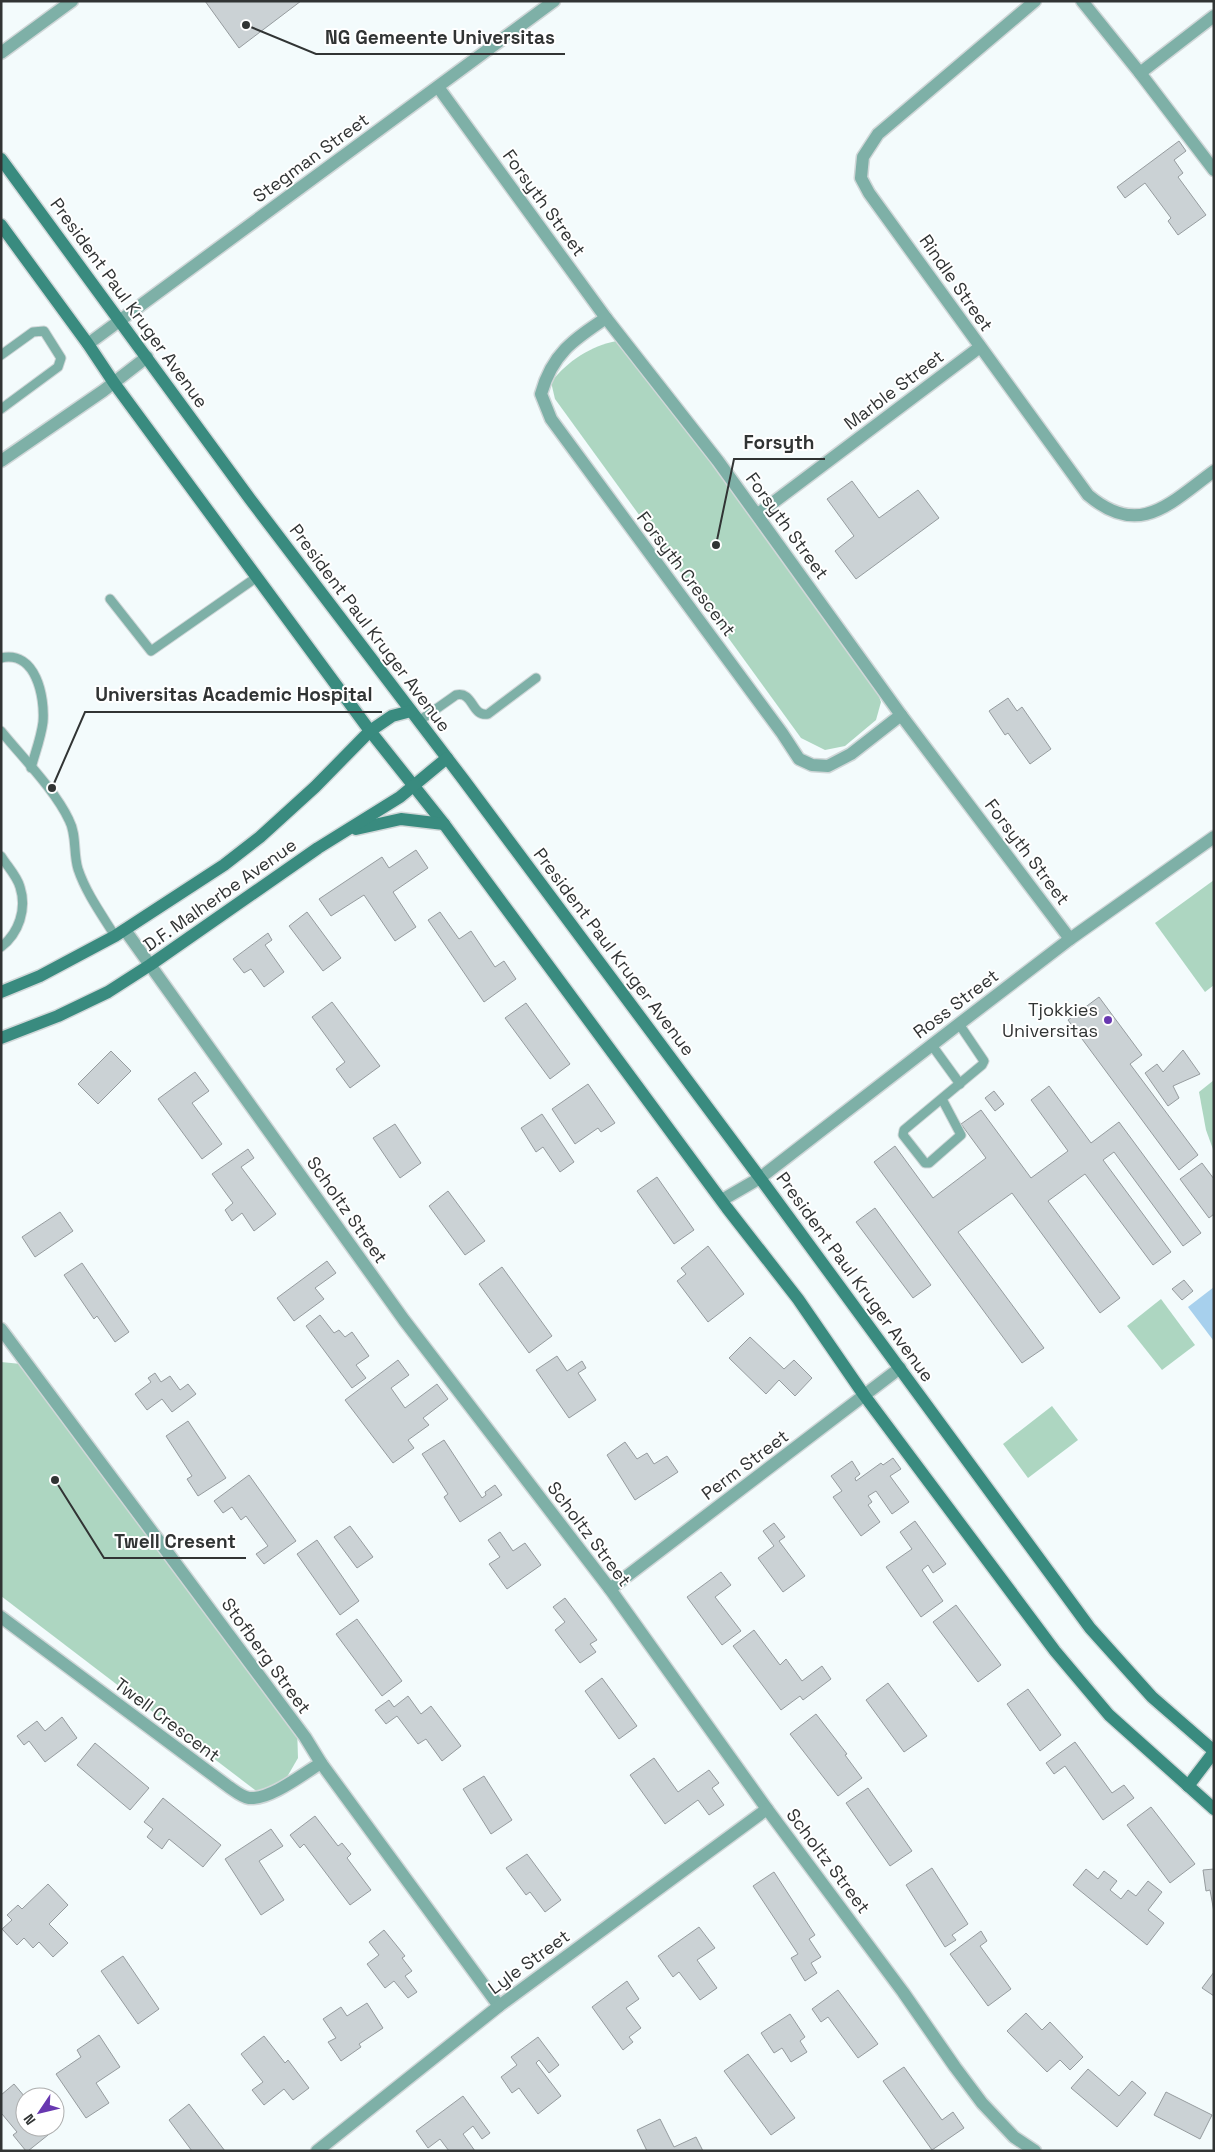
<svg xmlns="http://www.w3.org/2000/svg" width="1215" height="2152" viewBox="0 0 1215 2152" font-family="'Space Grotesk',sans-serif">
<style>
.green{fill:#add6c1}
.water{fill:#a7d0ed}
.building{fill:#cbd2d5;stroke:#969c9f}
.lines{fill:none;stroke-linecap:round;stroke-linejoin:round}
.lane-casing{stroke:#d0d7d8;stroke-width:11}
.street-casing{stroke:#d0d7d8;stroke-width:15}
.secondary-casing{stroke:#d0d7d8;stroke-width:15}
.lane{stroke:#7eb0a7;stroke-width:9}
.street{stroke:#7eb0a7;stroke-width:12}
.secondary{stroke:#398b7f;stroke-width:12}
.poi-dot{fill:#6838b0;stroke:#fff;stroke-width:2}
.labels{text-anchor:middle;stroke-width:4;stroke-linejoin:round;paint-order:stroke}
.street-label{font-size:18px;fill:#313434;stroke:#fff}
.poi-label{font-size:18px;fill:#313434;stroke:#fff;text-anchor:end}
.leader{fill:none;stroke:#313434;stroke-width:2}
.callout-dot{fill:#313434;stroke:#fff;stroke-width:2}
.callout-label{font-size:19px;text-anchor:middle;font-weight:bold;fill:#313434;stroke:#fff;stroke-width:4;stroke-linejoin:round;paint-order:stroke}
</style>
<rect width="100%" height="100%" fill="#f3fbfc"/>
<!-- green -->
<g class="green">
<path d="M617 341 636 358 877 691 881 702 876 720 845 746 825 750 801 738 555 399 551 382C568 361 590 346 617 341Z"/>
<path d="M1214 880V985L1205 992 1155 923Z"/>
<path d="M1214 1080V1152L1206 1130 1199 1092Z"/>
<path d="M1161 1299 1195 1345 1162 1370 1127 1326Z"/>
<path d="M1 1362 21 1364 297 1727 298 1758 287 1777 267 1790H255L1 1596Z"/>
<path d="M1052 1406 1078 1440 1028 1478 1003 1444Z"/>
</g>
<!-- water -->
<path class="water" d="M1214 1287V1339L1213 1340 1188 1307Z"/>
<!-- building -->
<g class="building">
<path d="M205 1H301L239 48Z"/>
<path d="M1179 141 1186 151 1174 160 1183 173 1178 177 1206 215 1178 235 1168 221 1171 218 1145 183 1125 198 1117 187Z"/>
<path d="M852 481 879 518 918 490 939 518 856 579 835 551 854 536 827 499Z"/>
<path d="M1008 698 1017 711 1022 707 1051 749 1030 764 1008 733 1005 735 989 711Z"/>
<path d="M416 850 428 868 393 892 416 927 395 941 364 895 331 916 319 899 382 857 389 868Z"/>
<path d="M307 912 341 958 323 971 289 926Z"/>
<path d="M440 912 459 939 471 931 495 967 504 961 516 979 484 1002 428 920Z"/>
<path d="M268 933 272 940 265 945 284 972 264 987 251 969 244 973 233 959Z"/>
<path d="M1099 997 1142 1055 1130 1064 1198 1155 1179 1170 1068 1020Z"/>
<path d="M332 1002 380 1066 350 1088 336 1069 345 1062 312 1017Z"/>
<path d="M526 1003 570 1064 550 1079 505 1018Z"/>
<path d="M1183 1050 1200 1074 1173 1086 1179 1098 1168 1106 1145 1073 1157 1064 1163 1072Z"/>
<path d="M111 1051 131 1071 98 1104 78 1084Z"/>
<path d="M195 1072 209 1091 192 1103 222 1144 202 1159 158 1099Z"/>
<path d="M588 1084 615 1123 601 1132 598 1128 575 1144 552 1109Z"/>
<path d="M1049 1086 1091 1143 1119 1122 1201 1233 1183 1246 1114 1152 1103 1160 1171 1252 1153 1265 1085 1174 1048 1201 1120 1298 1100 1313 1012 1193 958 1232 1044 1348 1022 1363 874 1162 895 1146 933 1198 986 1158 961 1124 981 1110 1031 1178 1068 1151 1031 1100Z"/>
<path d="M994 1091 1004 1104 995 1111 985 1098Z"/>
<path d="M542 1114 574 1162 560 1172 543 1147 536 1152 521 1128Z"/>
<path d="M395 1124 421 1163 400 1178 373 1138Z"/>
<path d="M248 1149 254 1158 241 1167 276 1214 254 1231 242 1213 232 1221 225 1210 233 1203 212 1174Z"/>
<path d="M1202 1163 1214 1179V1214L1209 1218 1180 1179Z"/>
<path d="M657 1177 694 1230 674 1244 637 1191Z"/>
<path d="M448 1191 485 1241 465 1255 429 1206Z"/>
<path d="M875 1208 931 1285 913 1298 856 1222Z"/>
<path d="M60 1212 73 1231 35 1257 22 1237Z"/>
<path d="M708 1246 744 1294 708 1322 677 1281 686 1274 681 1268Z"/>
<path d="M327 1261 336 1273 315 1288 324 1299 294 1321 277 1298Z"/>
<path d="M82 1263 129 1332 115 1342 97 1316 94 1319 64 1275Z"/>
<path d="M502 1267 552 1336 529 1353 479 1284Z"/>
<path d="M1184 1280 1193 1291 1182 1300 1172 1289Z"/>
<path d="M320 1315 334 1333 339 1330 345 1337 352 1332 369 1356 356 1365 366 1378 352 1388 306 1326Z"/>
<path d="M750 1337 784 1369 794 1360 812 1378 795 1396 779 1380 766 1394 729 1358Z"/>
<path d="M557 1356 567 1371 582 1361 586 1368 578 1373 596 1400 569 1418 536 1370Z"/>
<path d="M398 1360 409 1375 391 1388 405 1408 437 1384 448 1399 423 1418 429 1425 408 1440 414 1448 393 1463 345 1400Z"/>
<path d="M155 1373 161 1382 170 1376 180 1390 188 1384 196 1394 172 1412 162 1399 147 1410 135 1394 151 1382 148 1378Z"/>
<path d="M188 1421 226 1478 198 1496 187 1479 192 1476 166 1436Z"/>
<path d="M444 1440 482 1498 486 1495 485 1492 495 1485 502 1495 460 1522 444 1497 448 1494 422 1454Z"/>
<path d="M625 1442 637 1459 647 1453 654 1464 667 1456 678 1472 635 1500 607 1455Z"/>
<path d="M893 1458 901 1469 890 1476 909 1502 892 1514 876 1491 868 1496 872 1502 868 1505 880 1522 861 1536 833 1497 842 1491 831 1476 852 1461 860 1474 855 1478 856 1481 881 1463 883 1465Z"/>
<path d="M249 1475 296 1541 264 1564 256 1554 268 1546 246 1516 241 1520 232 1507 223 1513 214 1501Z"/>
<path d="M915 1521 946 1564 933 1573 928 1565 922 1570 943 1601 921 1617 886 1567 912 1549 900 1532Z"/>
<path d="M774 1523 785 1537 779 1541 805 1576 783 1592 758 1558 774 1546 763 1531Z"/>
<path d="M350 1526 373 1557 357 1568 334 1537Z"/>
<path d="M500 1532 513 1551 525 1543 541 1565 507 1589 489 1564 500 1557 488 1540Z"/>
<path d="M317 1540 359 1601 340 1615 297 1554Z"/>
<path d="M721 1572 731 1585 715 1597 741 1631 722 1645 687 1597Z"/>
<path d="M565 1598 597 1640 590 1644 596 1652 580 1663 555 1630 565 1622 553 1607Z"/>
<path d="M956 1605 1001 1665 978 1682 933 1622Z"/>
<path d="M357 1619 402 1681 382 1696 336 1634Z"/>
<path d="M754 1630 780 1665 786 1659 802 1681 822 1666 831 1679 803 1700 800 1696 781 1710 733 1646Z"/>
<path d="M602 1678 637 1726 619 1739 585 1691Z"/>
<path d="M888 1683 927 1736 904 1752 866 1700Z"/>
<path d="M1028 1689 1061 1735 1040 1751 1007 1704Z"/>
<path d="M408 1696 421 1714 431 1706 461 1746 442 1761 426 1739 418 1744 397 1716 386 1724 375 1710 389 1700 394 1707Z"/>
<path d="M816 1714 847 1754 845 1755 862 1778 838 1796 790 1734Z"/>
<path d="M62 1717 77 1738 45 1762 29 1741 24 1745 17 1736 37 1721 45 1731Z"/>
<path d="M1075 1742 1112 1793 1124 1785 1134 1798 1103 1820 1065 1766 1054 1774 1046 1763Z"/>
<path d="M95 1743 149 1788 130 1810 77 1765Z"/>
<path d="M654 1758 678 1792 709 1770 719 1783 712 1788 724 1805 709 1815 698 1800 665 1824 630 1775Z"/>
<path d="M484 1776 512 1820 491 1834 463 1789Z"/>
<path d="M868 1788 912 1851 890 1866 846 1803Z"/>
<path d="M163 1798 221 1845 203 1867 169 1839 162 1849 147 1837 153 1829 144 1822Z"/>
<path d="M1151 1807 1195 1864 1170 1883 1127 1825Z"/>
<path d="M315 1816 338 1846 342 1843 351 1854 347 1858 371 1890 350 1905 304 1844 300 1848 290 1835Z"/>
<path d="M271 1829 283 1846 259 1861 284 1900 261 1915 225 1859Z"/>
<path d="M527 1854 561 1900 545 1912 530 1892 526 1895 506 1868Z"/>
<path d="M932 1868 968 1924 952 1935 956 1940 945 1947 906 1885Z"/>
<path d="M1086 1869 1098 1879 1104 1871 1117 1881 1110 1890 1121 1899 1128 1890 1136 1896 1148 1881 1162 1892 1148 1910 1164 1923 1147 1945 1073 1885Z"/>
<path d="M1214 1869V1912L1210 1890 1206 1891 1203 1870Z"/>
<path d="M774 1872 815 1935 809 1939 821 1957 811 1963 817 1973 805 1981 791 1958 798 1954 753 1886Z"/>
<path d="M48 1884 68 1905 49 1924 68 1943 53 1957 39 1942 33 1948 24 1938 17 1945 2 1929 12 1920 7 1915 18 1905 22 1909Z"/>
<path d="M699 1927 715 1948 697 1960 717 1988 700 2000 679 1972 673 1977 658 1956Z"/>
<path d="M384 1930 405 1956 402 1958 412 1971 405 1976 417 1992 408 1998 394 1981 385 1988 367 1964 379 1955 369 1942Z"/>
<path d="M981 1931 987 1941 980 1946 1011 1989 988 2006 950 1954Z"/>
<path d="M123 1956 159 2009 138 2024 101 1971Z"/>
<path d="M1214 1972V1996L1202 1988Z"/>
<path d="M627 1981 639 1999 626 2008 641 2028 629 2037 633 2042 623 2050 592 2007Z"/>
<path d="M838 1990 878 2044 858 2058 828 2017 821 2022 812 2009Z"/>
<path d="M367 2003 383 2028 359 2044 361 2047 341 2061 328 2042 336 2038 323 2019 341 2007 347 2016Z"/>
<path d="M1026 2013 1042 2030 1050 2022 1083 2057 1070 2070 1060 2060 1047 2072 1007 2031Z"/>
<path d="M790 2014 805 2037 800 2041 807 2052 791 2062 782 2048 774 2053 761 2033Z"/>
<path d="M99 2035 120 2067 96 2083 109 2103 86 2118 56 2074 81 2057 77 2050Z"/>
<path d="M264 2036 285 2063 288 2060 309 2088 293 2100 284 2089 264 2105 252 2090 263 2082 241 2054Z"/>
<path d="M538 2037 559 2065 549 2073 539 2060 536 2063 561 2096 538 2114 519 2088 512 2093 501 2077 517 2065 511 2057Z"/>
<path d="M748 2054 795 2118 771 2135 724 2071Z"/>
<path d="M904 2067 942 2120 953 2112 964 2128 932 2150 883 2081Z"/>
<path d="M1088 2069 1119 2096 1132 2081 1146 2093 1117 2127 1071 2088Z"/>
<path d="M14 2084 25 2097V2127H49L53 2131 28 2151H26L13 2135 17 2132 2 2114 1 2115V2095Z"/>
<path d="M1166 2092 1212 2115 1200 2139 1154 2115Z"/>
<path d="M463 2096 490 2133 482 2139 473 2126 463 2134 475 2151H449L440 2139 428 2148 416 2131Z"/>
<path d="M189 2104 225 2151H192L169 2120Z"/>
<path d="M660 2119 674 2147 696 2137 703 2151H647L637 2130Z"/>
</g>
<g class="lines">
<defs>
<g id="lane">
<path d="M1 355 33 332 44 331 61 358 58 367 1 409"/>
<path d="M110 599 151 651 257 577"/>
<path d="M1 658C36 650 45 697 43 722 41 738 35 753 31 768"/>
<path d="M419 721 456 695C474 691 471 717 488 714L536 678"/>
<path d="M1 731C22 757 55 790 69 820 77 835 73 853 78 869 86 893 102 915 115 936"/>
<path d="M1 856C7 866 17 876 20 887 27 909 19 933 1 947"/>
<path d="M931 1044 960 1084"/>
<path d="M942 1099 961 1135 929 1163H925L903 1135 904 1130 982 1065 984 1061 959 1024"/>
</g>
<g id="street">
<path d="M1035 1 878 134 863 157 862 167 861 178 869 193 1088 495C1140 539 1170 503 1214 471"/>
<path d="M1082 1 1140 73 1214 170"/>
<path d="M1 53 72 1"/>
<path d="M1140 73 1214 16"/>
<path d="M438 87 606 318 718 461 901 715 1070 939"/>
<path d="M606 318C573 340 552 354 541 394L551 419 782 733 799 759 812 765 828 766 851 754 901 715"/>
<path d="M88 344 554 1"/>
<path d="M1 461 103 391 147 357"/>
<path d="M758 514 980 347"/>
<path d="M125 930 404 1320 610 1589 767 1809 903 1992 955 2067 982 2103 1014 2137 1035 2151"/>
<path d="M722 1200 760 1178 959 1024 1070 939 1214 837"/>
<path d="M1 1329 305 1737 321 1763 499 2006"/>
<path d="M610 1589 900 1368"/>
<path d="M1 1617 229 1787C235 1791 242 1797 249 1798 270 1800 303 1774 321 1763"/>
<path d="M317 2151 499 2006 767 1809"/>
</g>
<g id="secondary">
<path d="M1 159 250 499 463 779 760 1178 1090 1628 1152 1697 1214 1751"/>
<path d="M1 225 88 344 114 383 370 731 444 824 727 1208 798 1299 864 1395 1055 1651 1109 1715 1214 1809"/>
<path d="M356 829 401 819 444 824"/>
<path d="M1 992 40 976 115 936 224 865 260 837 315 787 370 731 392 716 411 711"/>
<path d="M1 1038 58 1016 108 992 150 965 318 848 400 797 447 758"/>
<path d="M1188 1786 1214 1752"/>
</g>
</defs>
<!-- lane casing -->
<use href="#lane" class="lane-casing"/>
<!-- street casing -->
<use href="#street" class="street-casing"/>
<!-- secondary casing -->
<use href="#secondary" class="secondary-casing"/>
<!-- lane -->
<use href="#lane" class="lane"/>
<!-- street -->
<use href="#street" class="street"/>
<!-- secondary -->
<use href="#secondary" class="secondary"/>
</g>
<!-- markers -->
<circle class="poi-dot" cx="1108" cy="1020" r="5"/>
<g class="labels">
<!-- street labels -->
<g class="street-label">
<text transform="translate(311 158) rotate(-36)" y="6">Stegman Street</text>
<text transform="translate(544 203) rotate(54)" y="6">Forsyth Street</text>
<text transform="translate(956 283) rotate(55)" y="6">Rindle Street</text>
<text transform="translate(129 303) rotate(54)" y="6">President Paul Kruger Avenue</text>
<text transform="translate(894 390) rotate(-37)" y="6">Marble Street</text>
<text transform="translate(787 526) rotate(54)" y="6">Forsyth Street</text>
<text transform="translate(686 574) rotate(53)" y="6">Forsyth Crescent</text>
<text transform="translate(370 628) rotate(53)" y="6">President Paul Kruger Avenue</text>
<text transform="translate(1027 852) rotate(53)" y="6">Forsyth Street</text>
<text transform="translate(220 895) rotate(-35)" y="6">D.F. Malherbe Avenue</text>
<text transform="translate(614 952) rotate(53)" y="6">President Paul Kruger Avenue</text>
<text transform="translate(956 1004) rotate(-37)" y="6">Ross Street</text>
<text transform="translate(347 1210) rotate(55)" y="6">Scholtz Street</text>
<text transform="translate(855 1277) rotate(54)" y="6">President Paul Kruger Avenue</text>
<text transform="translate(745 1465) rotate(-37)" y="6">Perm Street</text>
<text transform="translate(589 1534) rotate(53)" y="6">Scholtz Street</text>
<text transform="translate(266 1656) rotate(54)" y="6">Stofberg Street</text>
<text transform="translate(167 1720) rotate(37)" y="6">Twell Crescent</text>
<text transform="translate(828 1861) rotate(53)" y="6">Scholtz Street</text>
<text transform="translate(529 1962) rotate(-36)" y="6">Lyle Street</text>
</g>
<!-- poi labels -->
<g class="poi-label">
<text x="1098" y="1016">Tjokkies<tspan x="1098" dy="21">Universitas</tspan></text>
</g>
</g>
<!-- callouts -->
<path class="leader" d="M246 25L316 54H565M716 545L734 459H825M52 788L85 712H382M55 1480L104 1558H246"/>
<g class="callout-dot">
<circle cx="246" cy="25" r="5"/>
<circle cx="716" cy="545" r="5"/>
<circle cx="52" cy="788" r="5"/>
<circle cx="55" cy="1480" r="5"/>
</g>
<g class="callout-label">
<text x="440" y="44">NG Gemeente Universitas</text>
<text x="779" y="449">Forsyth</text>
<text x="234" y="701">Universitas Academic Hospital</text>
<text x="175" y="1548">Twell Cresent</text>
</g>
<!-- border -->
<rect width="1215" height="2152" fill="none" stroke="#313434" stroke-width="5"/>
<!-- north arrow -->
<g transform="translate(40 2112) rotate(235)"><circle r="24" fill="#ffffff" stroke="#adaeae"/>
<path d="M0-4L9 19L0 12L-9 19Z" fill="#6838b0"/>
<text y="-8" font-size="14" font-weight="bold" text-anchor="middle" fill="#313434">N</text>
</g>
</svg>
